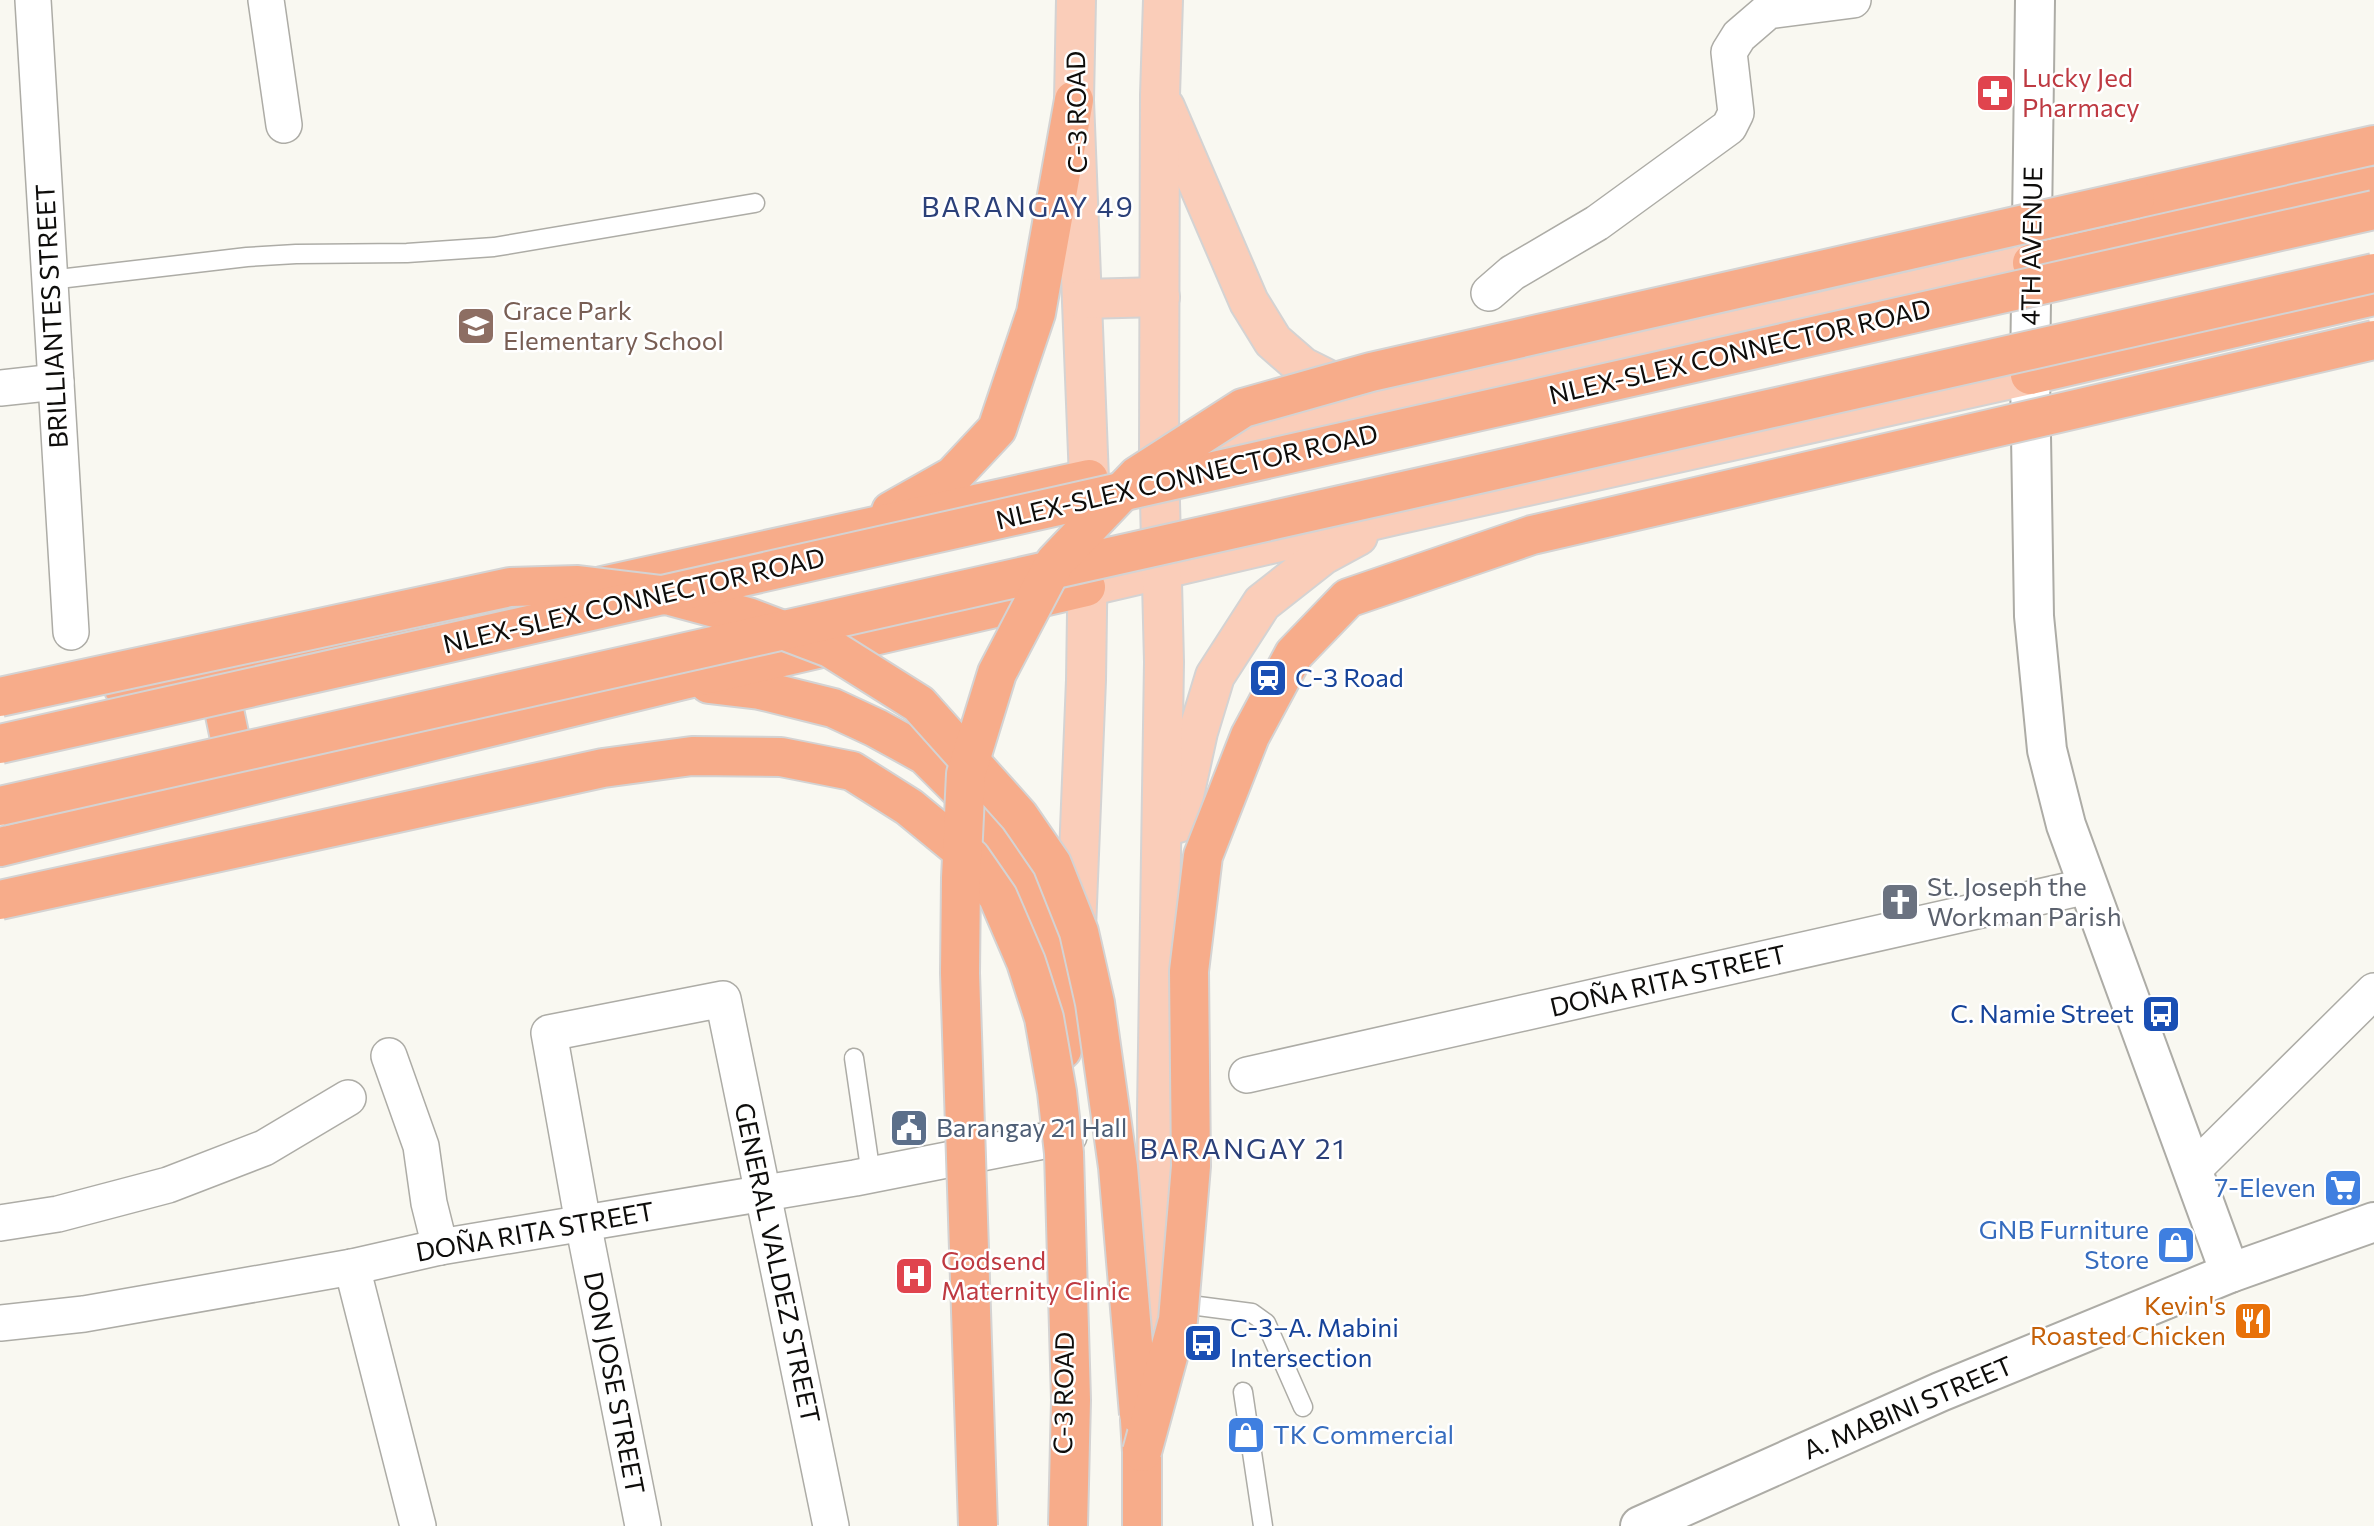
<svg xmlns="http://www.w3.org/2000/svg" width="2374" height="1526" viewBox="0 0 2374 1526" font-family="Commissioner,sans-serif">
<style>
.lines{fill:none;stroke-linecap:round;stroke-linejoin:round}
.lane-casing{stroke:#adaca6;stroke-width:21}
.street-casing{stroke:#adaca6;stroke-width:38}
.secondary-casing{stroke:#adaca6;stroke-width:42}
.primary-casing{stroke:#d4d3d3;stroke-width:42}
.highway-casing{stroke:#d4d3d3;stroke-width:42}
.lane{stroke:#fff;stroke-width:18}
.street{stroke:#fff;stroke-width:35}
.secondary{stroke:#fff;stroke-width:38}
.primary{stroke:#facdb9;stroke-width:38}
.highway{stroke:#f7ac8a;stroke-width:38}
.highway-bridge-casing{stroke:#d4d3d3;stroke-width:42;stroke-linecap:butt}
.highway-bridge{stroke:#f7ac8a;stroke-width:38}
.labels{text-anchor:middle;stroke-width:5;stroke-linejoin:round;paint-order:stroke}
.health-label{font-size:26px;fill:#be3a42;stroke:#fff;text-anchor:start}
.street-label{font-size:26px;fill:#0e0d0b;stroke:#fff}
.education-label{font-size:26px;fill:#785e54;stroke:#fff;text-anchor:start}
.transit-label{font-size:26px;fill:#164399;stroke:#fff;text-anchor:start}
.worship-label{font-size:26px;fill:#5b616d;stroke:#fff;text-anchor:start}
.service-label{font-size:26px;fill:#4e5e75;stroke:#fff;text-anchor:start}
.shop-label{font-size:26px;fill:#366cbe;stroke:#fff;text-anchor:end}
.food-label{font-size:26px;fill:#c56008;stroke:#fff;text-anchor:end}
.neighbourhood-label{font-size:28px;letter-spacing:2px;fill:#2b4079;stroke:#fff}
</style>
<rect width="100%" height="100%" fill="#f9f8f1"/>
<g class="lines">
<defs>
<g id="lane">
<path d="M50 280 247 257 296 254 407 253 494 247 755 203"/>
<path d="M854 1058 871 1175"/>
<path d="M1175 1303 1252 1313 1266 1323 1303 1407"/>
<path d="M1243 1392 1263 1526"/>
</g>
<g id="street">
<path d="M33 0 71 632"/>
<path d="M266 0 284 125"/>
<path d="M1489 293 1512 273 1597 223 1729 127 1736 113 1729 52 1739 36 1768 11 1853 0"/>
<path d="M0 388 56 382"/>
<path d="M389 1056 421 1146 429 1203 440 1247"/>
<path d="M1247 1075 2088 886"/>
<path d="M2193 1170 2374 991"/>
<path d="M0 1223 58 1214 168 1185 264 1148 348 1098"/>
<path d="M352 1267 418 1526"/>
<path d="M0 1323 84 1314 352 1267 440 1247 855 1178 1069 1136"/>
<path d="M643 1526 583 1223 549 1033 723 999 831 1526"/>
</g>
<g id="secondary">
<path d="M2035 0 2030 375 2034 616 2047 750 2066 825 2230 1273"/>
<path d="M1640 1526 1940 1392 2230 1273 2374 1222"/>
</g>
<g id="primary">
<path d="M1076 0 1074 100 1089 479 1086 680 1076 929"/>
<path d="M1165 107 1249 302 1273 341 1303 367 1339 385 1357 389"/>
<path d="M1083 299 1160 297"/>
<path d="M1165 460 1443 391 1794 318 2032 263"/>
<path d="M1086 587 1396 515 2030 375"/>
<path d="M1178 823 1198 732 1215 676 1262 603 1323 555 1358 536"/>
<path d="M1158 1373 1157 1112 1164 662 1159 462 1160 95 1163 0"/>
</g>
<g id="highway">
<path d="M2135 199 2374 145"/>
<path d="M2032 263 2374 186"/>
<path d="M2030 375 2374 296"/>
<path d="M891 511 953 476 997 429 1036 313 1074 100"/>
<path d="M602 586 1089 479"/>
<path d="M216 672 240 786"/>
<path d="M709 684 760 690 833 708 876 728 925 755 991 821 1032 897 1058 993 1062 1050"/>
<path d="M123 687 216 672 441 621"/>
<path d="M0 847 683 680 1086 587"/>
<path d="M1140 1420 1142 1452V1526"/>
</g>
</defs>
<!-- lane casing -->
<use href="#lane" class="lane-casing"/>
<!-- street casing -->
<use href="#street" class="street-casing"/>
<!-- secondary casing -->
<use href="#secondary" class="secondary-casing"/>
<!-- primary casing -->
<use href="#primary" class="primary-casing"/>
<!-- highway casing -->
<use href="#highway" class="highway-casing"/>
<!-- lane -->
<use href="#lane" class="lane"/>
<!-- street -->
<use href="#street" class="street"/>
<!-- secondary -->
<use href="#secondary" class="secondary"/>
<!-- primary -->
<use href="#primary" class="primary"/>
<!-- highway -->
<use href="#highway" class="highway"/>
<defs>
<g id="highway-bridge">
<path d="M0 697 510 587 578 585 670 596 748 617 830 648 919 704 1019 816 1052 864 1079 932 1095 1003 1118 1167 1139 1414"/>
<path d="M0 744 2374 210"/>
<path d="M0 806 2374 273"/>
<path d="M0 900 603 768 692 756 781 757 852 771 909 807 971 858 998 897 1026 962 1044 1018 1057 1092 1064 1153 1071 1400 1068 1526"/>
<path d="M1142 1452 1178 1320 1191 1166 1189 971 1203 856 1250 736 1294 654 1348 598 1532 535 2374 340"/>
<path d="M978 1526 960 973 961 878 966 774 997 673 1055 562 1137 476 1243 408 1371 372 2135 199"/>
</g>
</defs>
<!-- highway-bridge casing -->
<use href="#highway-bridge" class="highway-bridge-casing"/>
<!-- highway-bridge -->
<use href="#highway-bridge" class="highway-bridge"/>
</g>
<!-- icons -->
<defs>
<symbol id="pharmacy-square" viewBox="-11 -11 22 22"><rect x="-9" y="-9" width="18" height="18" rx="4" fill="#e0444e" stroke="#fff"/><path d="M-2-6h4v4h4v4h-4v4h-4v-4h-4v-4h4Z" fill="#fff"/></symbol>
<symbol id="school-square" viewBox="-11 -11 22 22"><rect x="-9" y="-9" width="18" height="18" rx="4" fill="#8d6e63" stroke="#fff"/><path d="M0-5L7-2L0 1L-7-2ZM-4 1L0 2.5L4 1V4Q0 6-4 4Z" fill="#fff"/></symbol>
<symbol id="station-square" viewBox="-11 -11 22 22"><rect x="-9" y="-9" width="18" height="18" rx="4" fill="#1a4fb4" stroke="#fff"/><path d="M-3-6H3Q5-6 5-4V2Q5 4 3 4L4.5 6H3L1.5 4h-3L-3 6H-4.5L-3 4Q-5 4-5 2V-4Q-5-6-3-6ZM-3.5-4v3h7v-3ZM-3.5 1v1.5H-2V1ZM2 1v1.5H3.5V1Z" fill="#fff"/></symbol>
<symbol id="church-square" viewBox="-11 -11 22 22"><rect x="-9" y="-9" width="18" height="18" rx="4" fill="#6b7280" stroke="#fff"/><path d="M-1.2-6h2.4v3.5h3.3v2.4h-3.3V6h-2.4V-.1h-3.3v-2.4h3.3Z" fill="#fff"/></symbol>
<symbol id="bus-square" viewBox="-11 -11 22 22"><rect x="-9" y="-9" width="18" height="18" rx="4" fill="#1a4fb4" stroke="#fff"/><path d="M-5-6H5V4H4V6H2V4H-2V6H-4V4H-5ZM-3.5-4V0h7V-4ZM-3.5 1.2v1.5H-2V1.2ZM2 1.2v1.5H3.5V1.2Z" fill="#fff"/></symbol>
<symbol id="civic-square" viewBox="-11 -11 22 22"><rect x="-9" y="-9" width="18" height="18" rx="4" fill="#5c6f8a" stroke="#fff"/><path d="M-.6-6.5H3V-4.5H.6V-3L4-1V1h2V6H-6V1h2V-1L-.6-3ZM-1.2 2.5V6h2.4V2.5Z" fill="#fff"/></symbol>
<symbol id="supermarket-square" viewBox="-11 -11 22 22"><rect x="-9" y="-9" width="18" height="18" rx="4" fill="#3f7fe0" stroke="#fff"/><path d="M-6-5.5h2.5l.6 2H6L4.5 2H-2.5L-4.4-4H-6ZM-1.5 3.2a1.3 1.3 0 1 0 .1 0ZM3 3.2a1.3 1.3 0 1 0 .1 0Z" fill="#fff"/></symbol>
<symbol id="shop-square" viewBox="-11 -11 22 22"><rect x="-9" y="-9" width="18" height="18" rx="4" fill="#3f7fe0" stroke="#fff"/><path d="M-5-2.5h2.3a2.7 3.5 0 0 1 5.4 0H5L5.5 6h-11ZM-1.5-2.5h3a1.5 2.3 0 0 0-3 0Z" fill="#fff"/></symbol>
<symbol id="hospital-square" viewBox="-11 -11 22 22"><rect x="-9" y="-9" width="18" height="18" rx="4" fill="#e0444e" stroke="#fff"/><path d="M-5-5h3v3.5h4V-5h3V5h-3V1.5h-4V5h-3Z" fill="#fff"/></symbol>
<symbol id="restaurant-square" viewBox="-11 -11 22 22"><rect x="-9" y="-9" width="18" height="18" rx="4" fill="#e8710a" stroke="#fff"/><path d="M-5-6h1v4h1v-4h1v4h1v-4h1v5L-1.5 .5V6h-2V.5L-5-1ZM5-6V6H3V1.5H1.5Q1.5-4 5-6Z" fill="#fff"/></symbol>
</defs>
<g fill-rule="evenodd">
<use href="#pharmacy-square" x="1973" y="71" width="44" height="44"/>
<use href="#school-square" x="454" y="304" width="44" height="44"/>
<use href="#station-square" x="1246" y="656" width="44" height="44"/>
<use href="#church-square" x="1878" y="880" width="44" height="44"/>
<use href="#bus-square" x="2139" y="992" width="44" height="44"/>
<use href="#civic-square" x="887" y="1106" width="44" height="44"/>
<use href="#supermarket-square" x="2321" y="1166" width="44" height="44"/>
<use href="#shop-square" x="2154" y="1223" width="44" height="44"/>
<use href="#hospital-square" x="892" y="1254" width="44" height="44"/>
<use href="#restaurant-square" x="2231" y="1299" width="44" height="44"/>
<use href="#bus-square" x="1181" y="1321" width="44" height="44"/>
<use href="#shop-square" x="1224" y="1413" width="44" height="44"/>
</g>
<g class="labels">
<!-- health labels -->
<g class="health-label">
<text x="2022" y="87">Lucky Jed<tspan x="2022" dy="30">Pharmacy</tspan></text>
<text x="941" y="1270">Godsend<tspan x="941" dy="30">Maternity Clinic</tspan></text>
</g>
<!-- street labels -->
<g class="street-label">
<text transform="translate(1077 112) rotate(-91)" y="9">C-3 ROAD</text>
<text transform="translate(2032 246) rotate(-89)" y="9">4TH AVENUE</text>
<text transform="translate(52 316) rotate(-93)" y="9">BRILLIANTES STREET</text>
<text transform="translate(1740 352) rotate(-13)" y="9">NLEX-SLEX CONNECTOR ROAD</text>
<text transform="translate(1187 477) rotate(-13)" y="9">NLEX-SLEX CONNECTOR ROAD</text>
<text transform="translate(634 601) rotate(-13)" y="9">NLEX-SLEX CONNECTOR ROAD</text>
<text transform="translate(1668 981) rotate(-13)" y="9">DOÑA RITA STREET</text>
<text transform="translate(535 1232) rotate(-10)" y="9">DOÑA RITA STREET</text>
<text transform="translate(777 1263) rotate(78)" y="9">GENERAL VALDEZ STREET</text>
<text transform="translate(614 1383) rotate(79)" y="9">DON JOSE STREET</text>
<text transform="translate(1064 1393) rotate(-89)" y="9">C-3 ROAD</text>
<text transform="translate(1908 1408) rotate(-23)" y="9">A. MABINI STREET</text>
</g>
<!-- education labels -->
<g class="education-label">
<text x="503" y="320">Grace Park<tspan x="503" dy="30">Elementary School</tspan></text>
</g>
<!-- transit labels -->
<g class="transit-label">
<text x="1295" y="687">C-3 Road</text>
<text x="2134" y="1023" text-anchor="end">C. Namie Street</text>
<text x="1230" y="1337">C-3–A. Mabini<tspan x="1230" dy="30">Intersection</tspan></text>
</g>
<!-- worship labels -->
<g class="worship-label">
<text x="1927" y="896">St. Joseph the<tspan x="1927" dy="30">Workman Parish</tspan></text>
</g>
<!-- service labels -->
<g class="service-label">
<text x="936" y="1137">Barangay 21 Hall</text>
</g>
<!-- shop labels -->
<g class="shop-label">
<text x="2316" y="1197">7-Eleven</text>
<text x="2149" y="1239">GNB Furniture<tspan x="2149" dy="30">Store</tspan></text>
<text x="1273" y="1444" text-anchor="start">TK Commercial</text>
</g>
<!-- food labels -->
<g class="food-label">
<text x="2226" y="1315">Kevin's<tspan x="2226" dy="30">Roasted Chicken</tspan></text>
</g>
<!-- neighbourhood labels -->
<g class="neighbourhood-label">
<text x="1028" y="217">BARANGAY 49</text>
<text x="1243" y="1159">BARANGAY 21</text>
</g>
</g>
</svg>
